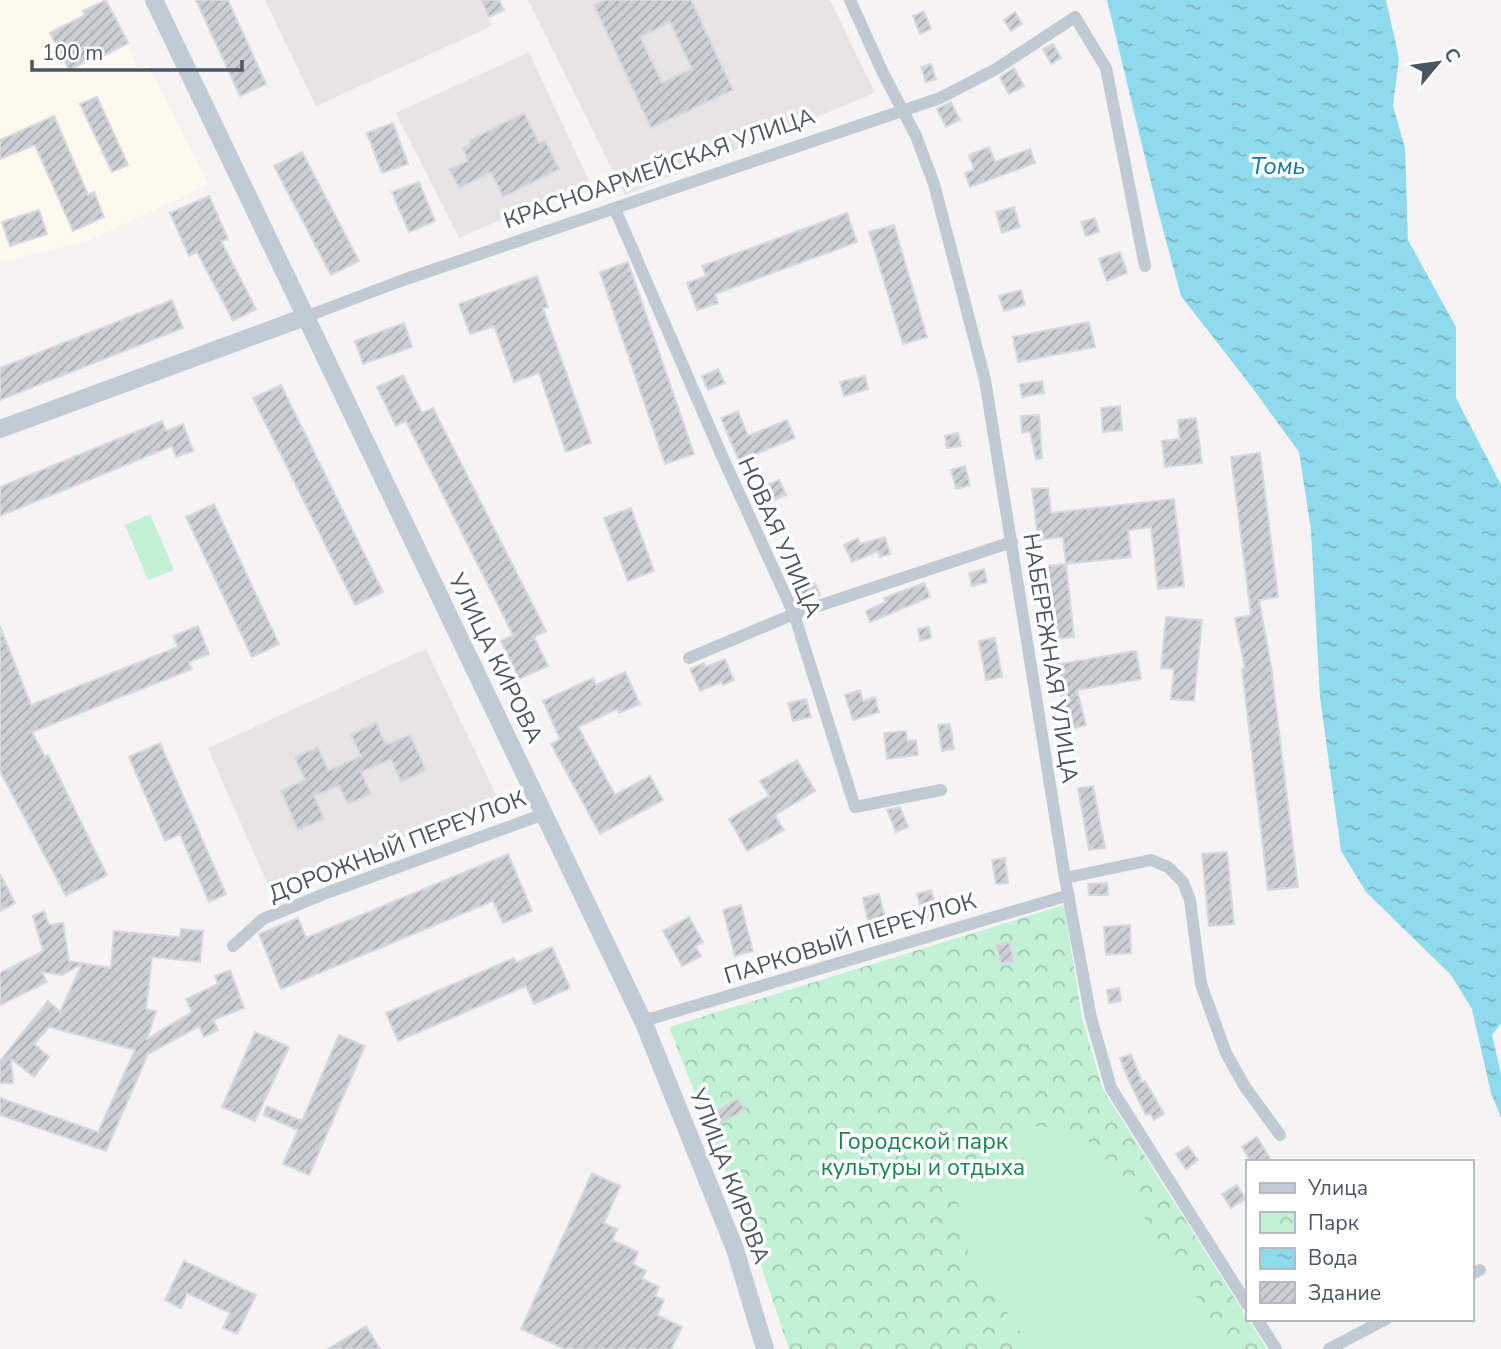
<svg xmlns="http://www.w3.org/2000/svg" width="1501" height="1349" viewBox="0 0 1501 1349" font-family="'Nunito Sans',sans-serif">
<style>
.commercial{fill:#fdf9ef}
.education{fill:#e6e4e5}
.park{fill:url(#park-crowns)}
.pitch{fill:#c3f1d5}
.water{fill:url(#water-ripples)}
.building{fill:url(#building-hatch);stroke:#d7d9de;stroke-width:2;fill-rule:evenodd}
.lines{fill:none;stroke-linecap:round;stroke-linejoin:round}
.street{stroke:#c1cad2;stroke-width:12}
.secondary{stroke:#c1cbd6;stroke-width:18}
.labels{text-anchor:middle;stroke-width:7;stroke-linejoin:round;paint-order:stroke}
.street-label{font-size:23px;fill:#4a5661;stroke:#fff}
.park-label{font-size:23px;fill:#17864f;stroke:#fff}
.water-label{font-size:24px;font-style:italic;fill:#0c7c9b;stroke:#fff}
</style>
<defs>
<pattern id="park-crowns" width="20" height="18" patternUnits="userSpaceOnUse" patternTransform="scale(1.75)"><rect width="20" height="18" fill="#c3f1d5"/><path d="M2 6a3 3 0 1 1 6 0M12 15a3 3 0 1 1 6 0" fill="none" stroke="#a0c6b0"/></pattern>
<pattern id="water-ripples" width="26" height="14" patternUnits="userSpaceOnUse" patternTransform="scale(1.75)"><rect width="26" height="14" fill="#90daee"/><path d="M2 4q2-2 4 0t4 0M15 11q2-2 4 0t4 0" fill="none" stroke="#78b4c4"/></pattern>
<pattern id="building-hatch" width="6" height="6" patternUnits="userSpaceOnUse" patternTransform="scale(1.75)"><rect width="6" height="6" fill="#cdcfd5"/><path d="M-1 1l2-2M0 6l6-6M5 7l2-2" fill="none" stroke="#a8abb0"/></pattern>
</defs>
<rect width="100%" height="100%" fill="#f5f3f3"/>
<!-- commercial -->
<path class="commercial" d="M0 0H107L138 68 148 64 209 184 88 241 0 262Z"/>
<!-- education -->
<g class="education">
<path d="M265 0H479L492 26 316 106Z"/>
<path d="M528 0H830L875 93 625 195Z"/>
<path d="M529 52 589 181 459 238 396 113Z"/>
<path d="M426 649 498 799 270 890 208 748Z"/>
</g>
<!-- park -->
<path class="park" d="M1064 905 1082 1018 1103 1090 1267 1349H789L753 1242 669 1027Z"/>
<!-- pitch -->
<g class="pitch">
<path d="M150 514 174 570 148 580 125 525Z"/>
<path d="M1052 1127 1080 1135 1101 1151 1220 1333 1224 1349H1031C1015 1325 1000 1301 984 1276 976 1264 965 1249 961 1234 949 1189 977 1135 1026 1128 1034 1126 1044 1127 1052 1127Z"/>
</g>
<!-- water -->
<path class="water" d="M1107 0H1386L1399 58 1393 106 1405 148 1408 240 1456 327V398L1501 485V1023L1492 1035 1501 1074V1118L1491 1093 1472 1009 1451 975 1366 892 1341 851 1320 697 1311 530 1299 452 1251 386 1181 296 1157 207Z"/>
<!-- building -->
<g class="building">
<path d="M106 0 128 43 105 55 104 52 69 70 50 33 85 15 83 11Z"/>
<path d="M196 0H228L266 84 240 96Z"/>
<path d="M481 0H499L504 10 489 17Z"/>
<path d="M605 0H691L733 90 651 128 594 5ZM670 22 692 69 662 83 640 37Z"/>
<path d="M924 11 931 29 920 34 913 16Z"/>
<path d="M1015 12 1022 24 1011 31 1004 20Z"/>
<path d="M1053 44 1061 58 1051 64 1043 49Z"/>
<path d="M931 64 936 79 926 82 921 67Z"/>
<path d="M1014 68 1024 86 1009 94 1000 77Z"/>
<path d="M97 97 128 165 112 172 80 104Z"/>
<path d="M951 102 960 120 946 127 937 109Z"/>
<path d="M524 113 539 143 545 140 559 169 503 197 491 172 459 188 449 169 468 161 463 148 471 144 470 140Z"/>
<path d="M54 116 88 195 94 192 104 217 73 231 35 145 0 159V140Z"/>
<path d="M393 123 408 164 382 173 367 133Z"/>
<path d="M989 147 995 162 1030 149 1035 163 970 187 965 173 974 170 969 155Z"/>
<path d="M302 152 359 261 331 275 274 166Z"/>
<path d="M419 182 435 221 409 232 392 192Z"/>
<path d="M209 196 228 239 221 241 256 309 233 321 197 252 189 256 170 213Z"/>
<path d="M1014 207 1020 227 1002 233 996 212Z"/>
<path d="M39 210 47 234 10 246 2 222Z"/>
<path d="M847 213 857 242 715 294 718 303 697 310 687 283 706 276 702 266Z"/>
<path d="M1095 218 1099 232 1086 236 1081 222Z"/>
<path d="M894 225 927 337 903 344 869 232Z"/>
<path d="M1120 252 1127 273 1107 281 1099 259Z"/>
<path d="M628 262 694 454 665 464 600 272Z"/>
<path d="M537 276 548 307 543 308 591 443 566 452 539 373 514 382 494 326 470 334 459 304Z"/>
<path d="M1021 290 1025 305 1004 311 999 296Z"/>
<path d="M172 300 183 328 0 400V368Z"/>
<path d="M1089 322 1095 347 1018 362 1013 337Z"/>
<path d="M404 323 412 347 363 364 355 341Z"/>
<path d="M718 369 725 383 708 390 702 376Z"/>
<path d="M403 375 422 413 433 408 546 631 534 637 548 666 519 679 501 641 513 635 406 421 396 426 377 387Z"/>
<path d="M865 376 868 389 844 396 840 382Z"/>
<path d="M1042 381 1044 393 1022 397 1020 384Z"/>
<path d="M281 385 383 592 355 605 253 398Z"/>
<path d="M1120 406 1122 430 1103 432 1101 408Z"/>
<path d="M738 411 748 436 787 420 795 438 739 461 721 418Z"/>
<path d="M1039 415 1042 458 1036 459 1030 431 1022 433 1021 416Z"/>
<path d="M1196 418 1202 463 1165 467 1162 441 1180 439 1178 420Z"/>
<path d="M162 421 166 431 183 424 193 451 176 457 172 446 0 516V487Z"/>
<path d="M958 433 961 446 947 448 945 436Z"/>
<path d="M1260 453 1278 597 1259 600 1271 666 1298 887 1268 890 1242 669H1245L1235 618 1251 615 1231 457Z"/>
<path d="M965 466 970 485 956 489 951 470Z"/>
<path d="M779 480 786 495 763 505 756 490Z"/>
<path d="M1048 488 1051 513 1174 499 1184 586 1158 589 1151 527 1128 530 1131 557 1066 564 1063 537 1038 540 1032 489Z"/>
<path d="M214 504 279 644 252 657 186 517Z"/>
<path d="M631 508 654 571 628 581 604 518Z"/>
<path d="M885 537 890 554 880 557 878 551 852 562 844 545 858 538 860 544Z"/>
<path d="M1066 564 1074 637 1047 640 1039 567Z"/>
<path d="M984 569 987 582 972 586 969 573Z"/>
<path d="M815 583 820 595 799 603 793 591Z"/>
<path d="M924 583 930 597 870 622 866 611 886 602 884 598Z"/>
<path d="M1166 617 1202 620 1194 701 1171 699 1174 669 1161 668Z"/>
<path d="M0 626 31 705 178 647 173 636 198 626 209 654 189 662 192 669 32 732 45 757 48 755 107 875 66 896 0 771Z"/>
<path d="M929 627 931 638 920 641 918 629Z"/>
<path d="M995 638 1002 677 986 680 979 641Z"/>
<path d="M1136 651 1141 679 1077 690 1086 725 1070 729 1054 665Z"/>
<path d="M725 659 734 680 723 685 721 682 700 691 690 669 704 663 706 667Z"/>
<path d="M625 672 640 704 619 713 617 709 578 727 615 795 650 776 663 800 600 834 551 744 560 739 543 701 593 678 596 685Z"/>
<path d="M860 690 863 701 875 697 879 712 853 720 845 695Z"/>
<path d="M806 699 811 717 793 721 788 703Z"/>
<path d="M376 723 386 745 410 735 426 770 401 782 391 759 361 772 371 794 348 804 339 785 314 796 324 819 298 830 281 791 305 780 295 757 318 747 328 771 361 756 351 735Z"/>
<path d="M950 724 954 749 942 751 938 725Z"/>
<path d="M906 731 907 741 916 740 918 755 887 759 884 733Z"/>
<path d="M160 743 226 894 209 902 180 834 165 841 129 757Z"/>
<path d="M797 760 815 791 775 815 784 830 747 851 729 819 769 796 760 781Z"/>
<path d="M1093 786 1105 848 1089 850 1078 788Z"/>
<path d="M900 807 908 827 896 832 887 810Z"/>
<path d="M1227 852 1234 924 1209 926 1202 854Z"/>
<path d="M508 854 532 911 503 923 493 901 281 989 259 934 298 918 306 938Z"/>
<path d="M1005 858 1008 883 996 884 992 860Z"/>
<path d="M0 874 15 903 0 911Z"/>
<path d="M1107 883 1108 895H1089L1088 884Z"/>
<path d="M931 890 939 917 924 921 917 894Z"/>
<path d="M879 894 887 926 870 930 863 898Z"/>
<path d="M741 905 753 951 735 956 723 910Z"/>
<path d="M44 911 49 925 63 923 69 961 111 968 114 931 180 937 181 929 203 931 200 962 152 957 146 1009 156 1011 147 1039 192 1012 186 999 218 984 215 976 230 970 244 1008 213 1020 218 1030 204 1037 199 1026 148 1054 106 1151 0 1115V1098L98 1132 135 1050 49 1027 34 1044 49 1057 34 1077 11 1059 13 1083H0V1061L48 1001 60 1012 82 964 62 975 42 972 47 982 0 1005V973L43 951 33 916Z"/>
<path d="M689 917 703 942 695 946 701 956 682 966 663 931Z"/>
<path d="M1130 925 1131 953 1106 955 1104 927Z"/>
<path d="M1009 942 1014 961 1001 964 996 945Z"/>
<path d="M552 947 570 988 534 1004 526 986 398 1041 386 1013 514 958 516 963Z"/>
<path d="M1119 988 1121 1001 1109 1003 1107 990Z"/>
<path d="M255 1032 289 1047 255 1121 222 1107Z"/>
<path d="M339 1035 365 1046 309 1175 283 1164 298 1130 263 1115 267 1106 302 1121Z"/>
<path d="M1131 1054 1142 1082 1145 1081 1164 1114 1154 1120 1150 1113 1146 1115 1129 1081 1120 1058Z"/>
<path d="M738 1099 745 1110 721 1123 715 1111Z"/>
<path d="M1257 1137 1272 1162H1251L1242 1147Z"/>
<path d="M1188 1146 1198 1160 1186 1169 1176 1154Z"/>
<path d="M592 1173 620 1186 604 1223 617 1229 612 1240 638 1252 633 1264 646 1271 642 1279 659 1287 655 1296 664 1300 657 1315 682 1327 671 1349H565L521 1329Z"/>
<path d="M1237 1185 1246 1199 1231 1208 1222 1194Z"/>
<path d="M184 1261 256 1295 237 1334 223 1328 230 1313 187 1293 181 1308 165 1300Z"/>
<path d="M366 1326 380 1349H328Z"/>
</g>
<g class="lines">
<!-- street -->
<g class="street">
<path d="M850 0 883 73 916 136 934 184 985 380 1065 878 1091 1018 1111 1088 1247 1304"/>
<path d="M615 209 722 456 794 614 855 807 941 790"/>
<path d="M305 317 406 279 940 98 996 69 1075 17 1106 68 1145 266"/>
<path d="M689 658 794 614 1012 542"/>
<path d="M1065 878 1151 860 1168 867 1183 882 1190 900 1201 984 1226 1053 1245 1087 1280 1135"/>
<path d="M233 946 263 919 329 892 544 814"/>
<path d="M643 1021 1069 895"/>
<path d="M1471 1274 1480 1270"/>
<path d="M1257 1319 1276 1349"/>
<path d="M1329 1349 1386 1319"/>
</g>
<!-- secondary -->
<g class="secondary">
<path d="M154 0 643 1021 735 1249 765 1349"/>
<path d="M0 429 305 317"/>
</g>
</g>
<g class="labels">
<!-- street labels -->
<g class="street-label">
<text transform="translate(659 168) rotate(-19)" y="8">КРАСНОАРМЕЙСКАЯ УЛИЦА</text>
<text transform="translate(780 537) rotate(66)" y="8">НОВАЯ УЛИЦА</text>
<text transform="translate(496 658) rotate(64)" y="8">УЛИЦА КИРОВА</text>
<text transform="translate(1051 658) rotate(81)" y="8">НАБЕРЕЖНАЯ УЛИЦА</text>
<text transform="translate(397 846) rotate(-21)" y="8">ДОРОЖНЫЙ ПЕРЕУЛОК</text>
<text transform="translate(850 938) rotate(-17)" y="8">ПАРКОВЫЙ ПЕРЕУЛОК</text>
<text transform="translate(730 1176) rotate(69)" y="8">УЛИЦА КИРОВА</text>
</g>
<!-- park labels -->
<g class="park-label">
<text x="923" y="1149">Городской парк<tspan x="923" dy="26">культуры и отдыха</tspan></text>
</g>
<!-- water labels -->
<g class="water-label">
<text x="1278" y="174">Томь</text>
</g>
</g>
<!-- legend -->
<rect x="1246" y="1160" width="228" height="161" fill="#ffffff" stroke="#b7bbc0" stroke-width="2"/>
<rect x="1260" y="1183" width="35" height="10" fill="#c1cbd6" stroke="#b7bbc0" stroke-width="2"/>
<text x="1308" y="1195" font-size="21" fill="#4a5661">Улица</text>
<rect x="1260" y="1212" width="35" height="21" fill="url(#park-crowns)" stroke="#b7bbc0" stroke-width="2"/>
<text x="1308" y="1230" font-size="21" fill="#4a5661">Парк</text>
<rect x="1260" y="1248" width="35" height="21" fill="url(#water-ripples)" stroke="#b7bbc0" stroke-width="2"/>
<text x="1308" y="1265" font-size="21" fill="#4a5661">Вода</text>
<rect x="1260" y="1282" width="35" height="21" fill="url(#building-hatch)" stroke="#b7bbc0" stroke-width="2"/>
<text x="1308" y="1300" font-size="21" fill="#4a5661">Здание</text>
<!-- north arrow -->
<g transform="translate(1438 63) rotate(61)" stroke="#ffffff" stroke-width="5" paint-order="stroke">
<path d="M0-5L12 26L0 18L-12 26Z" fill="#4a5661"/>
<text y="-10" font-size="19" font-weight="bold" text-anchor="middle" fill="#4a5661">С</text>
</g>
<!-- scale -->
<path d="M32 60v10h210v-10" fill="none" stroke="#4a5661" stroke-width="3.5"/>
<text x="42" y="60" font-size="21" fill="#4a5661" stroke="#ffffff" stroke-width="5" paint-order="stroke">100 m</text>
</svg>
